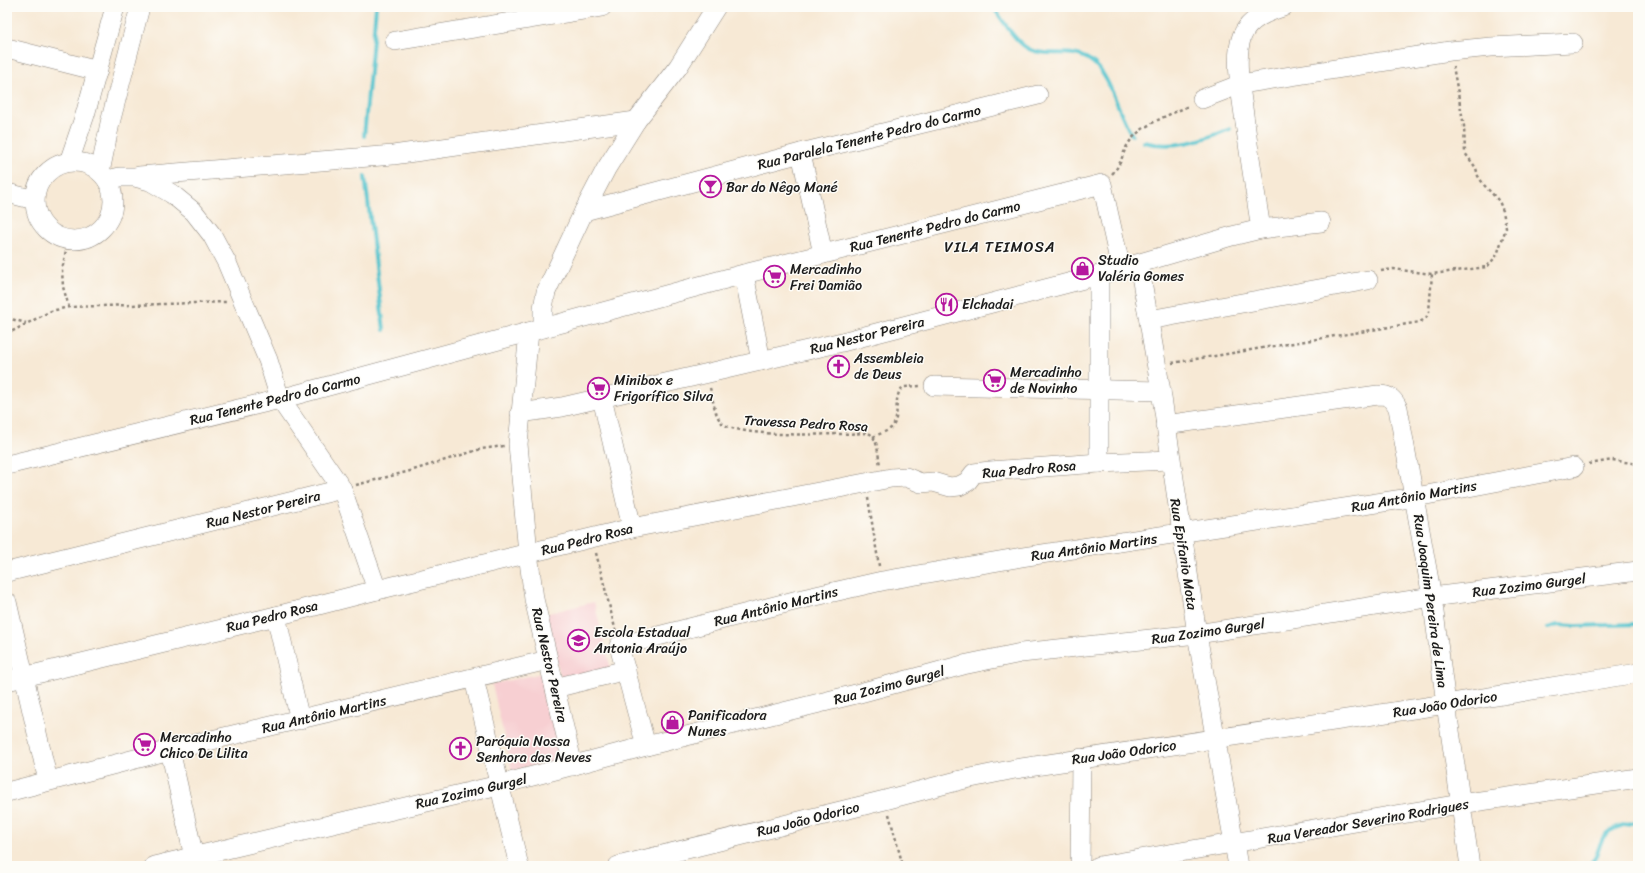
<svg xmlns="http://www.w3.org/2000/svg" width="1645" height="873" viewBox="0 0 1645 873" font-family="Sriracha,sans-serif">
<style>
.built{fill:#f7cfd2}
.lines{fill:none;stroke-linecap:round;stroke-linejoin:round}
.stream{stroke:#57c4ce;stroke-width:4}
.minor-casing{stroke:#8a8278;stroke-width:20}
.path{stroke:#8a8278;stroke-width:2.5;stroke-dasharray:3 3;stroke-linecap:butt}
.minor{stroke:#fff;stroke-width:19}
.labels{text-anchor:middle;stroke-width:3;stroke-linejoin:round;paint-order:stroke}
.street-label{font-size:14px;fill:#1c1c1c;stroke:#fdfcf7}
.poi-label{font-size:14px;fill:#1c1c1c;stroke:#fdfcf7;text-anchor:start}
.neighbourhood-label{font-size:15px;letter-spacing:1px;fill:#1c1c1c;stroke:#fdfcf7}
</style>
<rect width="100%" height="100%" fill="#fdfcf7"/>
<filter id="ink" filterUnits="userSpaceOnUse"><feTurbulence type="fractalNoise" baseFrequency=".025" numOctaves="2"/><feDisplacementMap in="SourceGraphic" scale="8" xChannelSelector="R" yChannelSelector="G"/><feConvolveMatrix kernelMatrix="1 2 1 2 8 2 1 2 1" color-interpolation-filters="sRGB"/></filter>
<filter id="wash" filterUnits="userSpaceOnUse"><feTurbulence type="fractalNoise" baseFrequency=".012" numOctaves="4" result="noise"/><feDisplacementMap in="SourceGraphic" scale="16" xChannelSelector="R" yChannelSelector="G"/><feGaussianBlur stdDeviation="0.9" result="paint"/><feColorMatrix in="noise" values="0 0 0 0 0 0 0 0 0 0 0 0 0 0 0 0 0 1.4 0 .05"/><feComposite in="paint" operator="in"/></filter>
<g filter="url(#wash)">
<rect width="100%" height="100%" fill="#f7e9d5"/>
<!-- built -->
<g class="built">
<path d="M594 602 611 670 562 683 545 614Z"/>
<path d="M547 672 566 759 512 771 492 684Z"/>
</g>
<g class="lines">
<!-- stream -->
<g class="stream">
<path d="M993 7C1003 20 1016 44 1031 50 1051 58 1071 47 1091 61 1111 75 1118 114 1132 135"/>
<path d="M364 136 376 7"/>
<path d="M1144 142C1173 150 1203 140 1230 129"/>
<path d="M365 177 384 330"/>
<path d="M1548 628 1558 625 1576 626 1638 624"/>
<path d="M1587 866C1601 857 1596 845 1606 834 1614 826 1628 824 1638 821"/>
</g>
</g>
</g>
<g filter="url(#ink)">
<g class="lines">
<defs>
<g id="minor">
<path d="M395 41 602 7"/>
<path d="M7 48 98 71"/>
<path d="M1202 99 1241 84 1450 51 1491 47 1573 43"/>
<path d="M801 153 823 254"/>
<path d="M69 162 85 115 115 7"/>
<circle cx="74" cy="201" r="39"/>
<path d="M100 172 110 123 140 7"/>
<path d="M139 176 393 155 636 121"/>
<path d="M107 180 120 177H135L150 181 172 194 194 212 212 235 227 263 268 360 280 399 342 489 377 590"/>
<path d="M7 193 35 200"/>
<path d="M584 211 801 153 1038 95"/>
<path d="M1261 229C1255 191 1249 153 1244 115 1241 92 1234 58 1242 36 1249 19 1267 12 1283 7"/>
<path d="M1139 264 1161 391 1197 634 1238 866"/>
<path d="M744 274 761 361"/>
<path d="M1099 275V463"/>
<path d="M1149 320 1368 280"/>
<path d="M543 328V308L546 292 584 211 606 169 636 121 678 67 716 7"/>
<path d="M529 332 518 444 528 553 534 599 573 766"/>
<path d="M934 386 1161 391"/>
<path d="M602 398 632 528"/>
<path d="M520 413 562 407 842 342 1099 275 1232 236 1261 229 1321 222"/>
<path d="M1165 425 1378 395C1389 395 1393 398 1398 408L1432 597 1446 704 1470 866"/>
<path d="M7 465 280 399 744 274 1102 184 1121 269"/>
<path d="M7 572 342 489"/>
<path d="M7 602 48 781"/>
<path d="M276 616 300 720"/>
<path d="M474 679 519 866"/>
<path d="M7 681 276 616 377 590 632 528 891 478 906 477 921 483 933 482 950 487 959 486 967 482 974 473 990 471 1099 463 1170 460"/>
<path d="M555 688 626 670"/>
<path d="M646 746 619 646 798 600 882 581 1022 557 1416 497 1574 467"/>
<path d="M170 750 196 866"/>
<path d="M7 792 170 750 548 660"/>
<path d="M154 866 499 785 646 746 856 694 963 665 1021 653 1197 634 1432 597 1638 571"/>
<path d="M618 866 885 800 961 780 1015 769 1446 704 1638 673"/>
<path d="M1080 866 1081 758"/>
<path d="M1099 866 1460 804 1638 778"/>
</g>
</defs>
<!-- minor casing -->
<use href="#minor" class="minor-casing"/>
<!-- path -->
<g class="path">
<path d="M1112 174C1123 162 1121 156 1128 144 1141 124 1168 116 1188 106"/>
<path d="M68 240 62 270 63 287 69 307"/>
<path d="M1381 271 1393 269 1432 274"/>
<path d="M7 318 26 323"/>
<path d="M7 334 51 311 69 307 226 302"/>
<path d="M1172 363 1420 322 1426 318 1429 312 1432 274 1487 267 1497 255 1506 228 1503 211 1499 201 1484 185 1478 176 1476 168 1465 153 1464 126 1453 66"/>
<path d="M710 388C713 398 714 415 722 423 740 439 841 434 868 433 878 436 878 456 880 465"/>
<path d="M873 437C879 434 886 432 891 428 902 418 891 398 903 387L920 386"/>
<path d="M1589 464 1612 460 1638 464"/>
<path d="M356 485 410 471 481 449 504 446"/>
<path d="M868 498 879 566"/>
<path d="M596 553 616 632"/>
<path d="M889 814 903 866"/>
</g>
<!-- minor -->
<use href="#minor" class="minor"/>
</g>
</g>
<!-- icons -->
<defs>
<symbol id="bar-ring" viewBox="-11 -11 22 22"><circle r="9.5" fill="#fdfcf7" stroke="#b5179e" stroke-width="1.5"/><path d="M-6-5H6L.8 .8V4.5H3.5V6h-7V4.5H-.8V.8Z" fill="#b5179e"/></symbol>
<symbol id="shop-ring" viewBox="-11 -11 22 22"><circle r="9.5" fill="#fdfcf7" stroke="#b5179e" stroke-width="1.5"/><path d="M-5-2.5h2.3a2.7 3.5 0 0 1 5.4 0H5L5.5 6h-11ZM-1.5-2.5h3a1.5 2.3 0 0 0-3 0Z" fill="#b5179e"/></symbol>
<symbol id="supermarket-ring" viewBox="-11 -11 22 22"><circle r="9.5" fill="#fdfcf7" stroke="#b5179e" stroke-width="1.5"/><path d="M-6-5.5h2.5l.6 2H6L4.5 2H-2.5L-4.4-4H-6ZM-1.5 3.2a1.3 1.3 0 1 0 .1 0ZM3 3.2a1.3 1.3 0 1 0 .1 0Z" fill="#b5179e"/></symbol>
<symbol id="restaurant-ring" viewBox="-11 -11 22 22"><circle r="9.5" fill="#fdfcf7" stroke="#b5179e" stroke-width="1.5"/><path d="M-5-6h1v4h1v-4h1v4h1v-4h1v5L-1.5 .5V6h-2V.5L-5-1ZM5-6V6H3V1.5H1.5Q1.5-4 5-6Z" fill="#b5179e"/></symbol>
<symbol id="church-ring" viewBox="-11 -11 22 22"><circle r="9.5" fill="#fdfcf7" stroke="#b5179e" stroke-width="1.5"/><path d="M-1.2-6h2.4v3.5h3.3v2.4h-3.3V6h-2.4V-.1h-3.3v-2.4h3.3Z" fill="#b5179e"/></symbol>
<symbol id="school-ring" viewBox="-11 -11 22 22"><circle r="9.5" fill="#fdfcf7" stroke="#b5179e" stroke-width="1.5"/><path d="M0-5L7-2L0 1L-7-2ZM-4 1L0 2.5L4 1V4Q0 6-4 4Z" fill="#b5179e"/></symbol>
</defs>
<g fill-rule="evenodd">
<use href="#bar-ring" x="698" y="174" width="25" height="25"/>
<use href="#shop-ring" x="1070" y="256" width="25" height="25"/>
<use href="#supermarket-ring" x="762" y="264" width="25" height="25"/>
<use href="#restaurant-ring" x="934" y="292" width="25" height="25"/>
<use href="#church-ring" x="826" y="354" width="25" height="25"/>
<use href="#supermarket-ring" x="982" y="368" width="25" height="25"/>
<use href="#supermarket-ring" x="586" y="376" width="25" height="25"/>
<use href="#school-ring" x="566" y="628" width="25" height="25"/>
<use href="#shop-ring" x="660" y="710" width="25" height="25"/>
<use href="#supermarket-ring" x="132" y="732" width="25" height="25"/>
<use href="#church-ring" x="448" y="736" width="25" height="25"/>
</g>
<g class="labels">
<!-- street labels -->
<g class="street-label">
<text transform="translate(869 137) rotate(-14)" y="5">Rua Paralela Tenente Pedro do Carmo</text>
<text transform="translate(935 226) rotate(-14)" y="5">Rua Tenente Pedro do Carmo</text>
<text transform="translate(867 335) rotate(-14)" y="5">Rua Nestor Pereira</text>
<text transform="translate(275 399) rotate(-14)" y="5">Rua Tenente Pedro do Carmo</text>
<text transform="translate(806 423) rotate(3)" y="5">Travessa Pedro Rosa</text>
<text transform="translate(1029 469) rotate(-5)" y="5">Rua Pedro Rosa</text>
<text transform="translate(1414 496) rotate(-10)" y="5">Rua Antônio Martins</text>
<text transform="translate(263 509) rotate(-14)" y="5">Rua Nestor Pereira</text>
<text transform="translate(587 539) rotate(-14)" y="5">Rua Pedro Rosa</text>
<text transform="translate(1094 547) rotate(-8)" y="5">Rua Antônio Martins</text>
<text transform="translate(1184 554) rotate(81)" y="5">Rua Epifanio Mota</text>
<text transform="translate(1529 585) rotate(-7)" y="5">Rua Zozimo Gurgel</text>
<text transform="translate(1431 601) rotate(82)" y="5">Rua Joaquim Pereira de Lima</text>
<text transform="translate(776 606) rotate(-14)" y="5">Rua Antônio Martins</text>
<text transform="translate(272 616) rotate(-14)" y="5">Rua Pedro Rosa</text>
<text transform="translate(1208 631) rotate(-8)" y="5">Rua Zozimo Gurgel</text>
<text transform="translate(550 665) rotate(77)" y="5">Rua Nestor Pereira</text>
<text transform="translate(889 685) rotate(-15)" y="5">Rua Zozimo Gurgel</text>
<text transform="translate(1445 704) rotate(-9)" y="5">Rua João Odorico</text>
<text transform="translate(324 714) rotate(-13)" y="5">Rua Antônio Martins</text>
<text transform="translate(1124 752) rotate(-8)" y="5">Rua João Odorico</text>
<text transform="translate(471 791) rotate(-13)" y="5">Rua Zozimo Gurgel</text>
<text transform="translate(808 819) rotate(-14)" y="5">Rua João Odorico</text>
<text transform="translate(1368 821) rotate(-10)" y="5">Rua Vereador Severino Rodrigues</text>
</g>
<!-- poi labels -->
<g class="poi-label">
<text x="726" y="192">Bar do Nêgo Mané</text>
<text x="1098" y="265">Studio<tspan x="1098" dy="16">Valéria Gomes</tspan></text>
<text x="790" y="274">Mercadinho<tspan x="790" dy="16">Frei Damião</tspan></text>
<text x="962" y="309">Elchadai</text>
<text x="854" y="363">Assembleia<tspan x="854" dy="16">de Deus</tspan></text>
<text x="1010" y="377">Mercadinho<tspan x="1010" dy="16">de Novinho</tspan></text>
<text x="614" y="385">Minibox e<tspan x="614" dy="16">Frigorífico Silva</tspan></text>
<text x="594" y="637">Escola Estadual<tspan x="594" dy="16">Antonia Araújo</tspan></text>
<text x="688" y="720">Panificadora<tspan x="688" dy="16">Nunes</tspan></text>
<text x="160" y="742">Mercadinho<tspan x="160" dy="16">Chico De Lilita</tspan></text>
<text x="476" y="746">Paróquia Nossa<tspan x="476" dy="16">Senhora das Neves</tspan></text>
</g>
<!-- neighbourhood labels -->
<g class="neighbourhood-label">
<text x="1000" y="252">VILA TEIMOSA</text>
</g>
</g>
<!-- margin -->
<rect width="1645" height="873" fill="none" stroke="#fdfcf7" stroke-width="24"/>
</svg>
